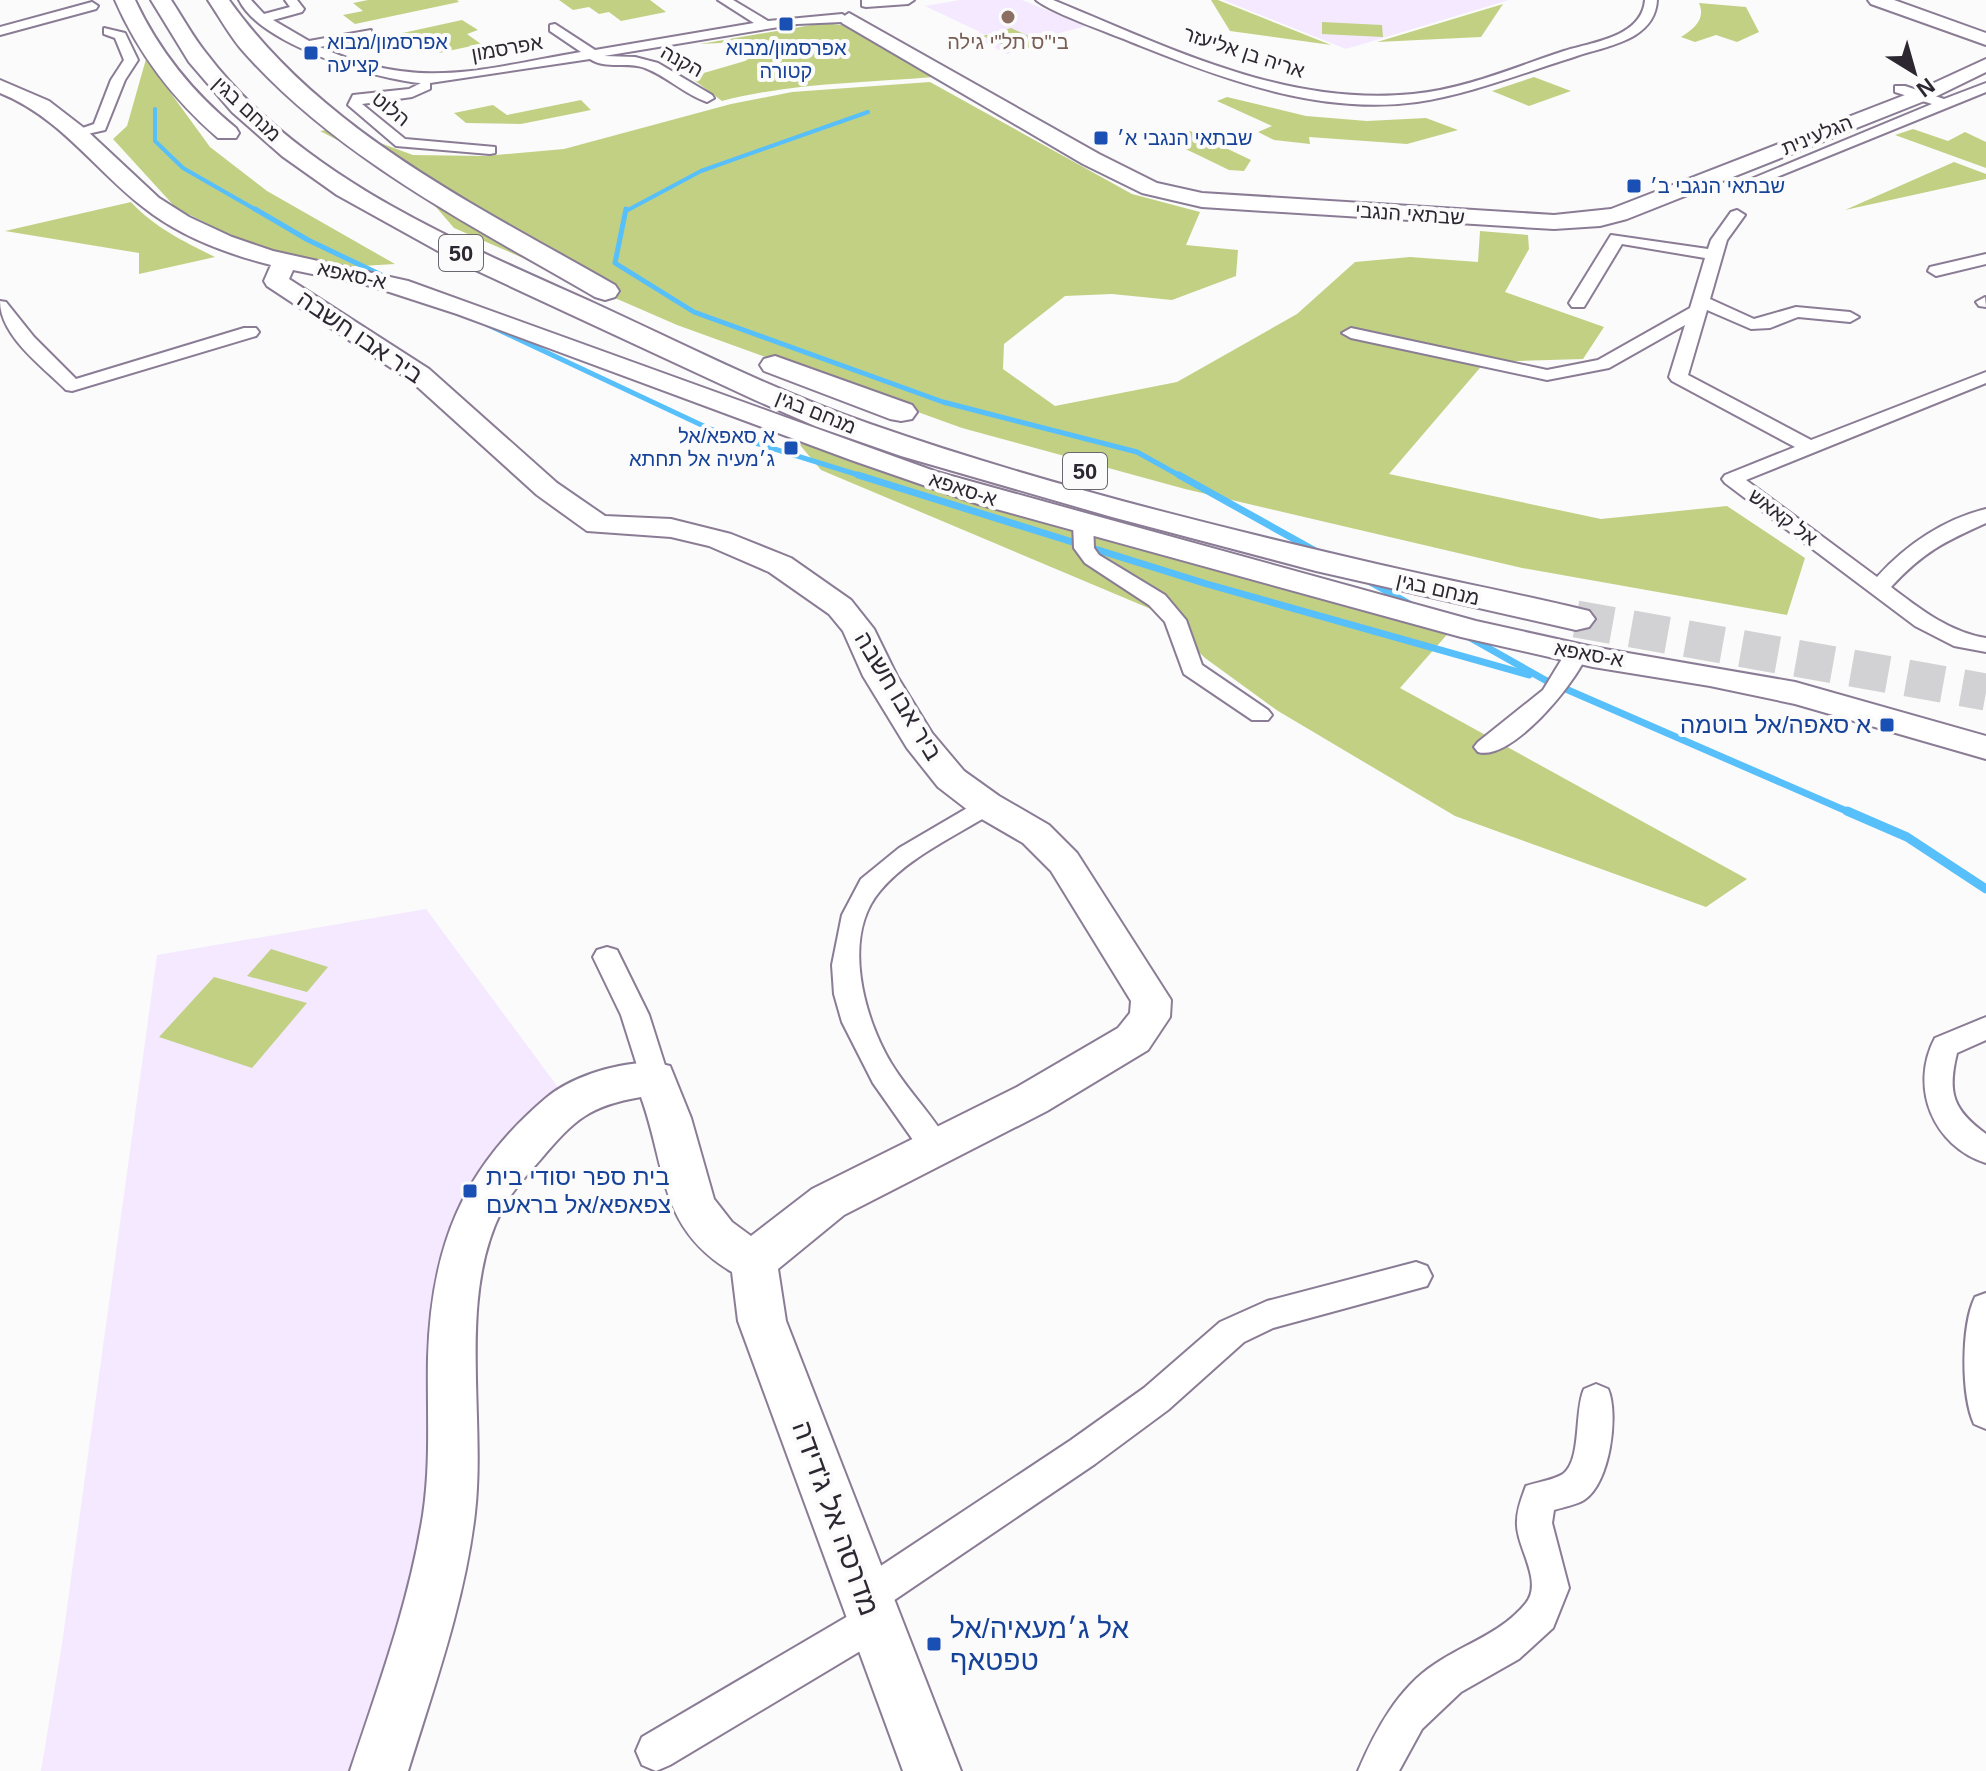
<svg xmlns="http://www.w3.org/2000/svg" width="1986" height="1771" viewBox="0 0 1986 1771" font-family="Helvetica,Heebo,sans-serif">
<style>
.built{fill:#f4e9fe}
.green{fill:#c2d084}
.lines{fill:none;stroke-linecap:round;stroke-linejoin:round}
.stream-far3{stroke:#57bff9;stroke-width:4}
.stream-far2{stroke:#57bff9;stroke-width:5}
.stream-far1{stroke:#57bff9;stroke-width:7}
.stream{stroke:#57bff9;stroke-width:9}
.highway-tunnel{stroke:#d2d1d3;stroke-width:37;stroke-dasharray:37 19;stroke-linecap:butt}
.street-casing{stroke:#8a7c95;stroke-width:4}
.secondary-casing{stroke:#8a7c95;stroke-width:4}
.highway-casing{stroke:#8a7c95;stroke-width:4}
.street{fill:#fff;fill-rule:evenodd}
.secondary{fill:#fff;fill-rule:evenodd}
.highway{fill:#fff;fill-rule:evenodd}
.education-dot{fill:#8d6e63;stroke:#fbfbfb;stroke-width:3}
.transit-dot{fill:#1a4fb4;stroke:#fbfbfb;stroke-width:3}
.labels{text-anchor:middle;stroke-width:8;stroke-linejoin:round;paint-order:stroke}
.far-transit-label{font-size:20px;fill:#164399;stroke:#fbfbfb;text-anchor:start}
.far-education-label{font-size:20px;fill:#785e54;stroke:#fbfbfb}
.far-street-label{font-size:20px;fill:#2d2732;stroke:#fbfbfb}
.shield{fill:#fbfbfb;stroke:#6b676e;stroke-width:2}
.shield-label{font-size:22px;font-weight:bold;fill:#2d2732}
.street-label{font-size:24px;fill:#2d2732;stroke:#fbfbfb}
.transit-label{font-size:24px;fill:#164399;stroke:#fbfbfb;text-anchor:end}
.near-street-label{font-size:28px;fill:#2d2732;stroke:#fbfbfb}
.near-transit-label{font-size:28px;fill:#164399;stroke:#fbfbfb;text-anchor:start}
</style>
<rect width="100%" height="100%" fill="#fbfbfb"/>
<!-- built -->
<g class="built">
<path d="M960 0H1022L1086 26 1049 36 1056 40 1007 54 971 36 980 32 925 6Z"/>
<path d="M1223 0H1509L1346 49Z"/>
<path d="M426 909 560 1090 457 1211 417 1583 358 1771H41L62 1644 157 955Z"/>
</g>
<!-- green -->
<g class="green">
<path d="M368 0H457L459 2 355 24 343 15 363 11 353 3Z"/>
<path d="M559 0H650L666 12 621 21 609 12 599 14 589 7 573 10Z"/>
<path d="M1211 0H1218L1331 45 1230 31Z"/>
<path d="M1699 3 1746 7 1759 32 1737 42 1716 35 1695 42 1681 37C1694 29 1706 19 1699 3Z"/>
<path d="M1503 4 1481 37 1377 42Z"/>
<path d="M462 20 478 30 467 34 481 44 439 53 420 39 409 41 398 34Z"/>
<path d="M1322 22 1382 25 1383 37 1322 34Z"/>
<path d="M823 23 851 26 933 77C863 83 790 83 722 101L690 77 745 61 758 53 741 42 700 44Z"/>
<path d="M1011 28 1044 43 1016 51 983 36Z"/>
<path d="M146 59 210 147 267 191 395 264 345 267 295 257 236 238 176 208 113 139 127 126Z"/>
<path d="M1534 77 1571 91 1529 106 1492 91Z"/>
<path d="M930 82 1132 194 1200 212 1186 245 1238 250 1236 276 1172 300 1112 294 1065 296 1004 344 1003 369 1055 406 1177 382 1297 314 1355 262 1410 257 1478 262 1480 231 1528 235 1529 249 1505 292 1604 327 1583 359 1485 362 1389 474 1601 519 1727 506 1805 558 1787 615 1522 568 1185 489 962 428 677 325 454 228 412 179 320 131 354 126 372 140 413 155 484 156 564 149 731 104 792 92Z"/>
<path d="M1227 97 1306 116 1367 121 1426 118 1458 130 1407 144 1309 137 1310 144 1274 140 1258 132 1272 126 1217 101Z"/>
<path d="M581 100 591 110 521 124 466 123 454 113 493 105 507 115Z"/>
<path d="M1913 129 1948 141 1965 132 1986 142V168L1895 135Z"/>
<path d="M1190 131 1251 160 1244 171 1229 170 1165 139Z"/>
<path d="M1954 162 1986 174V179L1845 210Z"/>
<path d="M131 202C155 228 185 242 215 257L139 274V253L5 231Z"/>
<path d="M799 444H819C1027 515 1238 578 1451 630L1400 688 1747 879 1706 907 1455 816 1278 711 1205 658 1158 612 821 470Z"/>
<path d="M271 949 328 967 307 992 247 976Z"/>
<path d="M214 977 307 1003 252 1068 159 1037Z"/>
</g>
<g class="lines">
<!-- stream-far3 -->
<g class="stream-far3">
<path d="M155 109V141L183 168 258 211"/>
<path d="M626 211 701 171 868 112"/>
</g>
<!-- stream-far2 -->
<g class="stream-far2">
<path d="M255 209 308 240 394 281"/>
<path d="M626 209 615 263 694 312 943 402 1137 452 1182 477"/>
<path d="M486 324 710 429 865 477"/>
</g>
<!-- stream-far1 -->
<g class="stream-far1">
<path d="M858 475 1207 584 1529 675"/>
<path d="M1179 475 1319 553"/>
<path d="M1365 579 1413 606"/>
<path d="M1467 636 1545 680 1851 813"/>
</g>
<!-- stream -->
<path class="stream" d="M1847 811 1907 837 1986 889"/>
<!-- highway-tunnel -->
<path class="highway-tunnel" d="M1576 619 1986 692"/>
<defs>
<g id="street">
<path d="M239 0H251L264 14 290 7 285 0H297L304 9 302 12 273 20 309 41 371 30V36L320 47C418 92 480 69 581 52L550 31V25L555 24 595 50 754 23 718 0H733L768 21 842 14 848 18 842 22 797 24 604 56 635 57 658 63 712 95 714 98 707 102C685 95 667 76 645 68 627 61 606 70 590 59L430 83V89L412 97 362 104 405 139 495 147V153L490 154 396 146 348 105 353 95 409 89 421 83C374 79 260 44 239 0Z"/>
<path d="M862 0H914L908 4 866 7 862 6Z"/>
<path d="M1036 0H1053C1168 47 1285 107 1413 94 1465 89 1515 67 1564 51 1593 42 1642 37 1645 0H1657C1655 41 1605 46 1574 57 1522 73 1471 94 1417 102 1322 115 1228 81 1141 46 1116 35 1053 14 1036 0Z"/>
<path d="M92 2 98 6 96 9 0 35V27Z"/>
<path d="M104 28 125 33 138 60 125 80 105 130 74 137V131L94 124 111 80 124 60 115 38 104 34Z"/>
<path d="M1986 83V92L1757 185 1752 187 1744 182 1932 104 1895 92V86H1905L1944 99Z"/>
<path d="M1737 210 1745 215 1727 240 1710 299 1754 319 1796 307 1850 312 1859 317 1850 322 1798 317 1770 328 1751 329 1707 310 1688 375 1811 440 1986 372V383L1746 480 1877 577C1906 545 1944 519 1986 509V523C1944 542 1923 552 1891 587 1920 609 1949 632 1986 638V652L1954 646 1915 626 1725 483 1722 479 1725 475 1795 447 1672 381 1669 377 1685 325 1609 368 1547 380 1351 338 1342 333 1351 328 1547 370 1598 360 1690 308 1705 258 1622 244 1584 307H1572L1569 303 1611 235 1708 249 1711 240 1731 212Z"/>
<path d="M1986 254V264L1936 276 1928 271 1930 267Z"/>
<path d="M1985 297 1986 307 1979 306 1976 302Z"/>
<path d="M0 301 6 302 34 337 76 379 244 328H256L259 332 256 336 72 391 66 390C42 366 0 336 0 301Z"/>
<path d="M1083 516 1093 522 1094 548 1099 555 1165 595 1186 620 1202 665 1268 710 1272 715 1268 720H1252L1184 674 1165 622 1149 605 1085 563 1074 548 1073 522Z"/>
<path d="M1576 647 1584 649 1587 654C1576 683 1511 762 1478 752L1474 747 1478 742 1543 690 1568 649Z"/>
<path d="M986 797 995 799 998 805 995 811C958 835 909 856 880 891 841 937 864 1018 891 1063 909 1093 936 1118 951 1148L947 1157 936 1160 925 1157 873 1083 842 1022 834 994 832 965 842 915 861 879 899 848Z"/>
<path d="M607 947 617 950 649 1015 669 1078 665 1086 655 1089 645 1086 641 1078 621 1015 593 957 597 950Z"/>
<path d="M1986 1017V1040L1957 1053C1947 1093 1953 1110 1986 1134V1163C1933 1146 1909 1087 1935 1038Z"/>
<path d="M1416 1262 1427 1266 1432 1276 1427 1286 1273 1328 1244 1342 1168 1410 1095 1464 884 1607 893 1622 887 1635 670 1765 656 1771 642 1765 636 1751 642 1737 855 1612 847 1598 852 1585 1071 1440 1144 1388 1220 1322 1267 1301Z"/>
<path d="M1986 1293V1429L1974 1424C1961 1395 1961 1326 1975 1297Z"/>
<path d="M1596 1384 1608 1389C1619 1414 1610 1484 1584 1500 1576 1505 1564 1507 1554 1510L1552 1523 1569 1588 1553 1628 1519 1659 1461 1692 1422 1729 1399 1771H1358C1375 1731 1398 1688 1435 1664 1466 1643 1502 1633 1526 1603 1544 1580 1515 1546 1517 1521 1517 1509 1522 1497 1526 1486 1537 1482 1554 1480 1563 1474 1582 1460 1574 1411 1584 1389Z"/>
</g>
<g id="secondary">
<path d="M1868 0H1894L1986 33V45L1871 4Z"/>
<path d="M849 13 1099 154 1157 183 1202 193 1554 215 1611 209 1923 88 1986 59V72L1937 96 1627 219 1600 226 1554 229 1202 207 1142 193 1083 164 842 23 840 19Z"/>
<path d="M0 80 49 101 84 128 159 198 189 217 232 237 273 251 408 281 937 472 1476 621 1593 647 1795 682 1986 736V759L1795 704 1710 686 1593 667 1461 637 978 504 851 460 457 314 371 286 293 270 289 279 429 369 557 483 605 516 671 519 731 534 791 558 851 600 874 629 897 676 932 733 964 771 999 796 1049 825 1077 853 1171 1000 1170 1017 1148 1050 1047 1111 844 1215 778 1269 786 1321 961 1771H903L738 1321 732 1272C658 1228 667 1169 641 1097 589 1106 575 1119 541 1159 527 1175 510 1193 501 1212 457 1300 486 1418 475 1513 465 1601 434 1687 408 1771H350C378 1687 409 1603 423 1515 431 1463 427 1411 428 1358 431 1249 461 1170 546 1098 573 1075 635 1055 670 1066L691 1118 714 1199 732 1222 751 1236 812 1189 1017 1087 1118 1028 1130 1013 1131 1001 1051 871 1023 843 973 814 938 787 907 748 863 676 843 631 829 614 769 572 709 546 671 537 587 531 537 495 411 381 267 286 264 281 271 265C227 254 179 236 143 207 94 169 60 117 0 93Z"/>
</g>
<g id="highway">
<path d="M115 0H135C159 51 192 92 236 128L239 133 236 138H218C173 99 139 55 115 0Z"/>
<path d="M151 0H171C183 18 193 37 206 53 301 178 456 241 594 303 685 345 775 391 870 424 1036 482 1209 525 1381 565 1450 581 1520 594 1589 611L1595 619 1589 627 1576 630 1316 571 1112 517 901 456 815 426 755 400 456 261 337 195 282 156 232 112 189 62Z"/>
<path d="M208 0H229C323 132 477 206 615 285L619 291 615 297 605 300 595 297C473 226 337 158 242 50 229 35 219 16 208 0Z"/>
<path d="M775 356 912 405 917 412 912 419 901 421 890 419 764 371 760 365 764 359Z"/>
</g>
</defs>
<!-- street casing -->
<use href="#street" class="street-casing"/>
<!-- secondary casing -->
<use href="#secondary" class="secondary-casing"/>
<!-- highway casing -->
<use href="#highway" class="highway-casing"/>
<!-- street -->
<use href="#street" class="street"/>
<!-- secondary -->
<use href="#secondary" class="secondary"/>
<!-- highway -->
<use href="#highway" class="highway"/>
</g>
<!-- markers -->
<circle class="education-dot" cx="1008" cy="17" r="8"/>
<g class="transit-dot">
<rect x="778" y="16" width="16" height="16" rx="4"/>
<rect x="303" y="45" width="16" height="16" rx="4"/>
<rect x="1093" y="130" width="16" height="16" rx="4"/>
<rect x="1626" y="178" width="16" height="16" rx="4"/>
<rect x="783" y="440" width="16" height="16" rx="4"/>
<rect x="1879" y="717" width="16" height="16" rx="4"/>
<rect x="462" y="1183" width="16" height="16" rx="4"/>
<rect x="926" y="1636" width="16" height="16" rx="4"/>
</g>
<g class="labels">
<!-- far-transit labels -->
<g class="far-transit-label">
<text x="327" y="49">אפרסמון/מבוא<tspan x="327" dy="23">קציעה</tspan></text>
<text x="786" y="55" text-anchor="middle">אפרסמון/מבוא<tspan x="786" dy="23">קטורה</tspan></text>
<text x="1117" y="145">שבתאי הנגבי א׳</text>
<text x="1650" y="193">שבתאי הנגבי ב׳</text>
<text x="775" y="443" text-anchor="end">א סאפא/אל<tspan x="775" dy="23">ג׳מעיה אל תחתא</tspan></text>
</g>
<!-- far-education labels -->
<g class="far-education-label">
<text x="1008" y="49">בי"ס תל"י גילה</text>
</g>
<!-- far-street labels -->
<g class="far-street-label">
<text transform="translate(507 48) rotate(-10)" y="7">אפרסמון</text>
<text transform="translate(1244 52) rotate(18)" y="7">אריה בן אליעזר</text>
<text transform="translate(682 61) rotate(29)" y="7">הקנה</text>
<text transform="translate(247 109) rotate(43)" y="7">מנחם בגין</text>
<text transform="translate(391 109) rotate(39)" y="7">הלוט</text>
<text transform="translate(1817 135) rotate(-22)" y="7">הגלעינית</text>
<text transform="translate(1410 214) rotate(4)" y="7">שבתאי הנגבי</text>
<text transform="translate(352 275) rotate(12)" y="7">א-סאפא</text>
<text transform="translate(816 412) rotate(22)" y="7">מנחם בגין</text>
<text transform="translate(963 489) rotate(18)" y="7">א-סאפא</text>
<text transform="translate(1783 517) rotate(37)" y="7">אל קאאש</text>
<text transform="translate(1438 589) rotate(13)" y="7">מנחם בגין</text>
<text transform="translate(1589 654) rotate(10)" y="7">א-סאפא</text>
</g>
<!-- shield labels -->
<g class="shield">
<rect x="439" y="235" width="44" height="36" rx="6"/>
<rect x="1063" y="453" width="44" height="36" rx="6"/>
</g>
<g class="shield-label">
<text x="461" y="261">50</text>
<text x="1085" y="479">50</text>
</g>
<!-- street labels -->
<g class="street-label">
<text transform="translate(360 337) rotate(34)" y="8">ביר אבו חשבה</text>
<text transform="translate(898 696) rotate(59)" y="8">ביר אבו חשבה</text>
</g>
<!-- transit labels -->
<g class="transit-label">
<text x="1871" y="733">א סאפה/אל בוטמה</text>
<text x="486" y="1185" text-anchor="start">בית ספר יסודי בית<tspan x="486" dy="28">צפאפא/אל בראעם</tspan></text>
</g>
<!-- near-street labels -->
<g class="near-street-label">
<text transform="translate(836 1518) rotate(70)" y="10">מדרסה אל ג'דידה</text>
</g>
<!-- near-transit labels -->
<g class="near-transit-label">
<text x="950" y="1638">אל ג׳מעאיה/אל<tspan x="950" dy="32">טפטאף</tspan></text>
</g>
</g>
<!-- north arrow -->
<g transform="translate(1914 72) rotate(143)" stroke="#fbfbfb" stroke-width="6" paint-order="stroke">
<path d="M0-6L14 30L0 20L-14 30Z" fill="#2d2732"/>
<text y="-12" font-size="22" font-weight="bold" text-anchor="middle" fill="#2d2732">N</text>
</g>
</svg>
